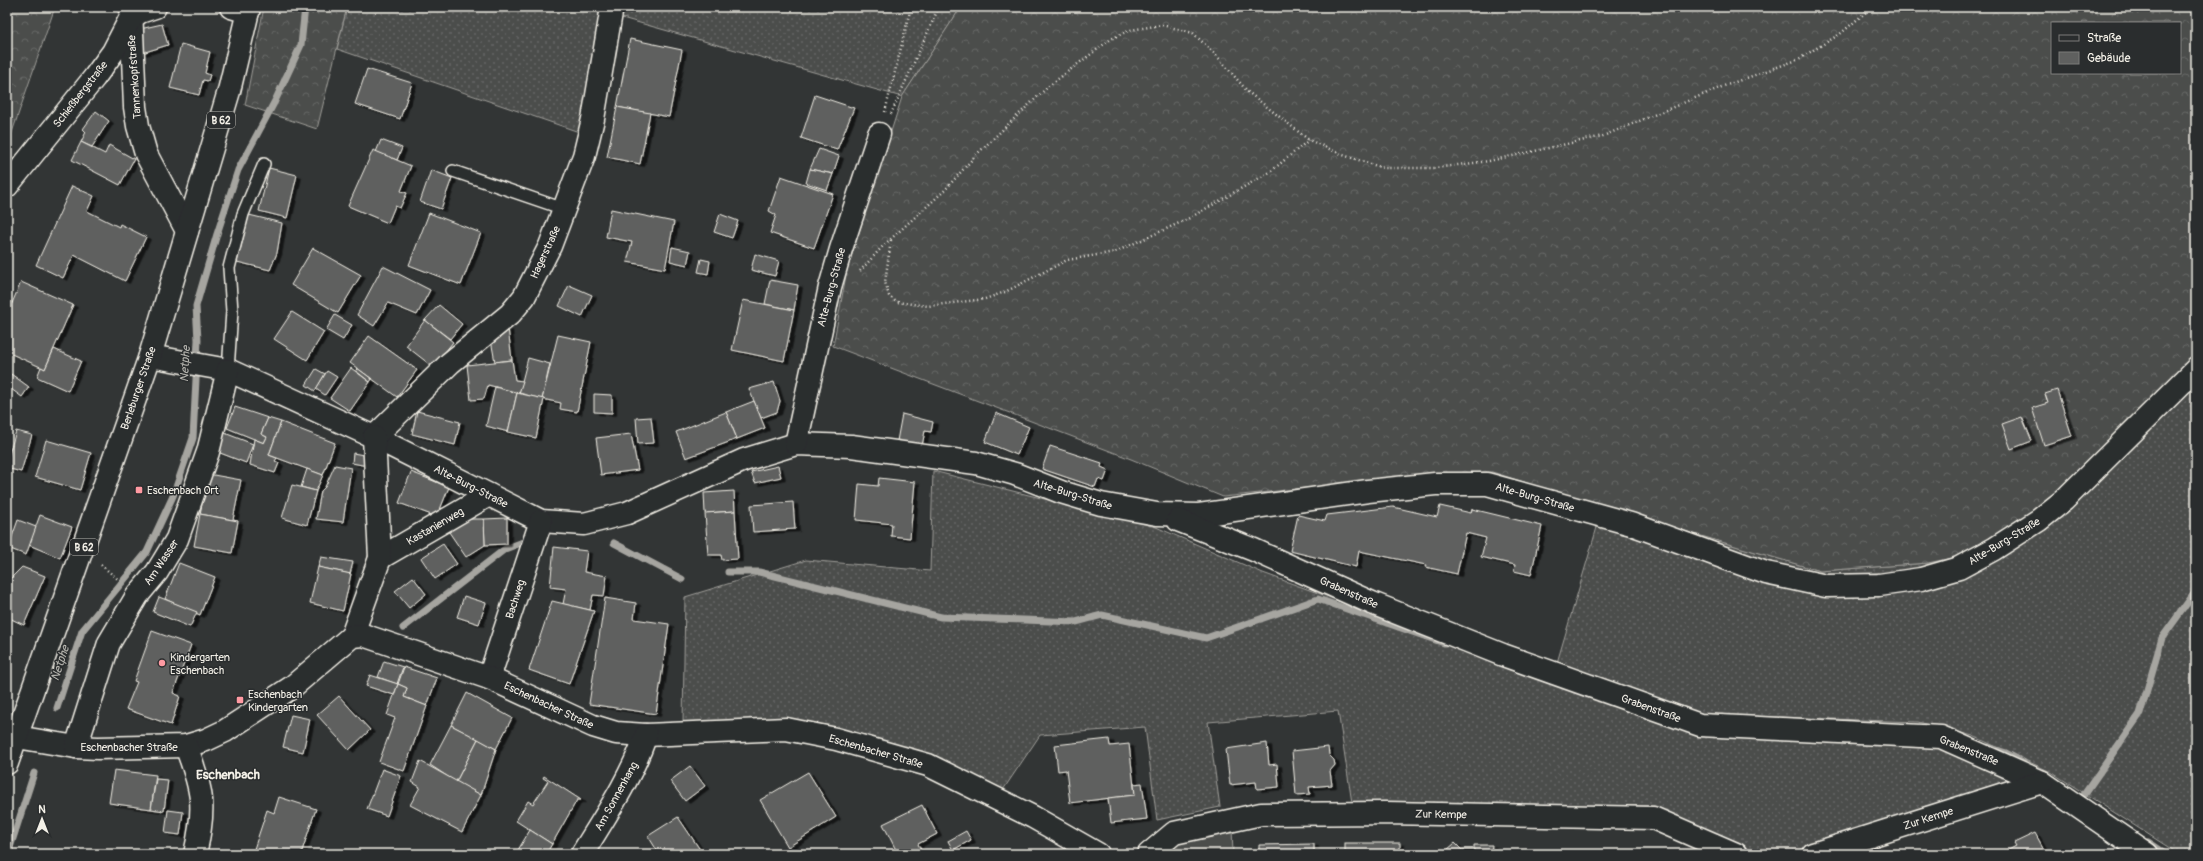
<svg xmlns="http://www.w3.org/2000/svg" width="2203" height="861" viewBox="0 0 2203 861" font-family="Pangolin,sans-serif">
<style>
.grass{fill:url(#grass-dots);stroke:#a09f9a}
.forest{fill:url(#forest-crowns);stroke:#a09f9a;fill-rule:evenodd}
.park{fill:#4b4d4c;stroke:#a09f9a}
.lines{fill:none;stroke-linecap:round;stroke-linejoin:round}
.stream{stroke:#a6a5a0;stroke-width:7}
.building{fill:#5f605f;stroke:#f4f1e8;filter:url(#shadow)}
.service-casing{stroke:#f4f1e8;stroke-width:14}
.minor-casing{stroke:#f4f1e8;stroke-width:25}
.primary-casing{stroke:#f4f1e8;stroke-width:25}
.path{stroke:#f4f1e8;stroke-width:2.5;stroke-dasharray:1 3;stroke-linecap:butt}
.service{stroke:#2a2d2e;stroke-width:11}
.minor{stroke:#2a2d2e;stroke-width:22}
.primary{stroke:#2a2d2e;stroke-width:22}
.poi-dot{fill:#ff9aa2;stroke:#2a2d2e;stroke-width:1.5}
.labels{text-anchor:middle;stroke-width:3;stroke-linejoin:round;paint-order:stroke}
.shield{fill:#2a2d2e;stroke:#b7b6b0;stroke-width:1}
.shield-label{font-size:10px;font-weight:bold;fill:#f4f1e8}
.street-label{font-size:11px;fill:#f4f1e8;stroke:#2a2d2e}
.poi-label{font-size:11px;fill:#f4f1e8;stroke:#2a2d2e;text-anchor:start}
.water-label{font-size:12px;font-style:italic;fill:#b3b2ac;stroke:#2a2d2e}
.quarter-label{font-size:13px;font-weight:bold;fill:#f4f1e8;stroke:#2a2d2e}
</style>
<defs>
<pattern id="grass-dots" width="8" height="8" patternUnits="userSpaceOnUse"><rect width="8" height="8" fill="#4b4d4c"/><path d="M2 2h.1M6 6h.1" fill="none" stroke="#666766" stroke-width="1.8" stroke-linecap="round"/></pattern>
<pattern id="forest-crowns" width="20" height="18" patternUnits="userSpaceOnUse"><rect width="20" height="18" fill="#4b4d4c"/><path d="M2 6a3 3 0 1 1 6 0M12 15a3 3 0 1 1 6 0" fill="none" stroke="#666766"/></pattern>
<filter id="shadow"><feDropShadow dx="4.5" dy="2.5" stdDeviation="0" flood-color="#0009"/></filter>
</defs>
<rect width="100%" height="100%" fill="#323535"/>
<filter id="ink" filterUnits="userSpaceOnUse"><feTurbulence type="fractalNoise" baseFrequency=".025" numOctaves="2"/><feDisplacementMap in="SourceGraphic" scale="8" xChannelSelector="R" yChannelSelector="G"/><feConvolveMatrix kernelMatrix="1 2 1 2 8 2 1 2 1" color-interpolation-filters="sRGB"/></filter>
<g filter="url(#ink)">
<!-- grass -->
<g class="grass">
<path d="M347 7H961L902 97 615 16 582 133 337 49Z"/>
<path d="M2196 381V854H2179L2051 772 1973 736 1918 722 1690 714 1556 666 1603 507 1820 571 1928 563 2013 545Z"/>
<path d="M933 471 1156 527 1263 573 1696 731 1943 744 2025 781 1791 854H1757L1654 806 1352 803 1338 711 1208 722 1220 807 1157 820 1145 727 1040 735 1003 790 932 758 683 723 685 597 806 560 930 571Z"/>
</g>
<!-- forest -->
<g class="forest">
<path d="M7 7H55L7 147Z"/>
<path d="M264 7H347L317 129 245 105Z"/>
<path d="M961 7H2196V361L2013 545 1928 563 1820 571 1603 507 1492 472 1433 474 1223 497 1131 459 833 346 847 270 902 97ZM2052 23H2180V73H2052Z"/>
</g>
<!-- park -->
<path class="park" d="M1232 829 1233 854H1171L1178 839Z"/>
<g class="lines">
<!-- stream -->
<g class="stream">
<path d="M614 543 682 579"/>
<path d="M728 572H759L941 617 1076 622 1102 615 1206 638 1318 599 1444 643"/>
<path d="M403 628 505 549 523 542"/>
<path d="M57 708 82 631 147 552 173 496 193 438 198 340 196 306 217 234 238 170 275 101 301 45 305 7"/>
<path d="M1988 747 2006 753 2023 762"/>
<path d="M2081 799 2140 714 2162 638 2196 591"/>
<path d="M2148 842 2166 854"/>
<path d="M8 854 34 773"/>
</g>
</g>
<!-- building -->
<g class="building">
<path d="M162 24 168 45 142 53 140 29Z"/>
<path d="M630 39 682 50 669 117 617 107Z"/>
<path d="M181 44 210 52 205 73 210 75 208 81 203 80 199 95 170 88Z"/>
<path d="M367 69 412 83 400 119 355 104Z"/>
<path d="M815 95 854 108 837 150 801 138Z"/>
<path d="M617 107 650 113 640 164 607 157Z"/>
<path d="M96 111 109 121 92 147 81 142 86 132 83 129Z"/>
<path d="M381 140 402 148 397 160 376 152Z"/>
<path d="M81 142 105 154 109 145 134 159 120 185 72 160Z"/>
<path d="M819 149 839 156 833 174 810 169Z"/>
<path d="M373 150 411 166 401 191 407 193 400 208 395 206 388 223 348 206Z"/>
<path d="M269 168 297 175 287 218 259 211Z"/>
<path d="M810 169 833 174 827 190 806 183Z"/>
<path d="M431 170 452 178 441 209 420 202Z"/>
<path d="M781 176 833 194 814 248 770 233 776 215 769 211Z"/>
<path d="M72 186 94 196 87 211 119 227 120 224 146 237 125 281 74 255 63 278 36 265Z"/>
<path d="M611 209 674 222 665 269 627 262 632 242 606 237Z"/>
<path d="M429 213 481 233 461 285 409 265Z"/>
<path d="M720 214 738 221 732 238 714 232Z"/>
<path d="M249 215 282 223 277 253 270 270 237 262Z"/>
<path d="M672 247 690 251 687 265 670 261Z"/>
<path d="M313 248 361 275 338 313 291 285Z"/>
<path d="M755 254 779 261 775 276 751 270Z"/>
<path d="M701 259 710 261 708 274 698 272Z"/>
<path d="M383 266 430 290 417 315 388 303 374 326 357 315Z"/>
<path d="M770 280 798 285 794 310 765 304Z"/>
<path d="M21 282 73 305 45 369 7 352V315Z"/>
<path d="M569 285 592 295 582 317 559 306Z"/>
<path d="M743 300 794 310 784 361 732 350Z"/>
<path d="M439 305 462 324 450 339 425 320Z"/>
<path d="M292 312 324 332 307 360 274 339Z"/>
<path d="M335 315 352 325 343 340 326 330Z"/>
<path d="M425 320 453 342 433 367 406 346Z"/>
<path d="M508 328 512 360 495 362 491 340Z"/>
<path d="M558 335 591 342 577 412 560 409 561 403 542 399Z"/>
<path d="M369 336 417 370 397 397 350 363Z"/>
<path d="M54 349 81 361 68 391 37 377 41 367 45 369Z"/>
<path d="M528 358 550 364 542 399 519 393Z"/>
<path d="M512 360 515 380 523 381 519 393 488 385 484 399 471 400 467 365Z"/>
<path d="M351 368 370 382 350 411 330 398Z"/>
<path d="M357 368 372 379 370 382 356 371Z"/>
<path d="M316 369 325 374 315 391 306 385Z"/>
<path d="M327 371 337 377 325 395 316 389Z"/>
<path d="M11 374 29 387 22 397 7 386V380Z"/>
<path d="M774 382 780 401 777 412 761 418 749 389Z"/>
<path d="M495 387 517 393 508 432 486 426Z"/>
<path d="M2057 390 2072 436 2044 445 2032 408 2048 403 2045 394Z"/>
<path d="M517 393 544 399 536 438 508 432Z"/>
<path d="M594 394 612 395V413L594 412Z"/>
<path d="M754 401 765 428 737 439 726 412Z"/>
<path d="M235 407 268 418 261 434 267 437 264 443 227 428Z"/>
<path d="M417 411 460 422 455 445 412 434Z"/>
<path d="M726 412 737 439 686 458 676 432Z"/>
<path d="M996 413 1029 427 1017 455 985 442Z"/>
<path d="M902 414 933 422 931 432 925 431 922 446 897 441Z"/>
<path d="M651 417 654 443 638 444 636 418Z"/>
<path d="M2022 417 2032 441 2011 449 2002 424Z"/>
<path d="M268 418 281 422 269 455 277 458 275 461 279 463 275 473 250 465 254 439 264 443 267 437 261 434Z"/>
<path d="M281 422 335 443 323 475 269 455Z"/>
<path d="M16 431 32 435 21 472 7 468V461Z"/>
<path d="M222 432 253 444 246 463 215 451Z"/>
<path d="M631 434 638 470 601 475 596 438Z"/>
<path d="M46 440 91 453 80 490 35 477Z"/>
<path d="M1050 446 1102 463 1101 467 1108 470 1104 481 1098 479 1095 487 1042 469Z"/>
<path d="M353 453 369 456 367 466 352 463Z"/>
<path d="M335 465 351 468 343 522 316 519 321 491 325 487Z"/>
<path d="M778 466 781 477 755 483 751 472Z"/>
<path d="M307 469 323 475 316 491 301 487Z"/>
<path d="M411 472 449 487 437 517 399 503Z"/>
<path d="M208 474 241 480 233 520 200 514Z"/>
<path d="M879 478 915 482 910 538 891 536 892 524 856 520 859 484 878 486Z"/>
<path d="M292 485 316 491 307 525 282 518Z"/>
<path d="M734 491 735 511 705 513 704 493Z"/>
<path d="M793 502 795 529 753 532 751 505Z"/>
<path d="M1440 506 1471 513 1472 509 1542 526 1531 575 1514 571 1515 565 1481 557 1486 538 1466 533 1457 574 1425 567 1426 565 1359 551 1356 567 1290 551 1298 515 1325 521 1327 515 1393 507 1437 517Z"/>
<path d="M735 511 738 559 722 560 721 555H708L705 513Z"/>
<path d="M200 514 238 521 232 553 194 546Z"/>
<path d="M40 515 72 527 60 558 29 545Z"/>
<path d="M507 518V544L485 545 484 519Z"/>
<path d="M468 519H484L485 545 466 557 449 532Z"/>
<path d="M18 520 36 527 26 555 8 548Z"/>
<path d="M443 544 457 564 435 579 421 558Z"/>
<path d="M554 547 587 551 584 572 607 576 604 596 593 595 590 610 563 604 566 589 550 587Z"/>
<path d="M321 557 353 562 350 574 318 567Z"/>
<path d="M179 563 215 577 200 615 165 599Z"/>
<path d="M22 567 45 576 24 625 7 617V587L10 579Z"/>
<path d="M318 567 351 574 343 611 310 603Z"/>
<path d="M413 577 426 594 409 608 395 591Z"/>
<path d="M464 596 486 603 479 624 457 617Z"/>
<path d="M159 597 197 612 190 627 153 612Z"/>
<path d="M605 598 636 603 634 619 669 624 656 714 589 704Z"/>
<path d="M552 601 594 611 569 684 529 670Z"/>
<path d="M152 631 191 645 173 693 180 696 171 725 126 709 137 682 134 681Z"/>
<path d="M384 661 403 667 397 684 378 677Z"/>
<path d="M404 667 437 678 427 706 404 697 407 688 398 684Z"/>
<path d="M370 675 398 684 394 695 366 686Z"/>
<path d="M398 684 407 688 404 697 427 706 404 771 379 762 395 718 387 715Z"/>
<path d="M467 693 512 718 496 749 451 725Z"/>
<path d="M339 696 370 730 349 750 317 715Z"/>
<path d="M291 715 310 719 303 752 283 747Z"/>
<path d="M451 725 478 739 456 782 430 765Z"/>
<path d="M478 739 496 749 481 795 456 782Z"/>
<path d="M1109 739 1110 746 1129 744 1135 795 1070 803 1066 770 1058 771 1055 745Z"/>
<path d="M1267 743 1269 765 1277 764 1279 787 1257 789 1256 782 1230 785 1226 749Z"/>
<path d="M1328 747 1329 755 1334 760 1335 765 1330 771 1332 785 1309 787 1310 794 1296 795 1292 751Z"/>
<path d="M420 761 481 795 462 832 410 805 420 787 412 782Z"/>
<path d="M690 766 705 786 685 801 670 781Z"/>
<path d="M382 769 401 776 387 816 367 809Z"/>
<path d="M114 770 156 775 151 809 109 803Z"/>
<path d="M808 772 836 817 788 847 760 800Z"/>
<path d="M544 776 581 800H577L552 844 516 821 528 801 533 804 548 781 543 778Z"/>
<path d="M156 779 168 780 164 811 151 809Z"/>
<path d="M1142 783 1147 819 1111 823 1108 798 1135 795 1134 784Z"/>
<path d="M279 797 316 809 301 854H269L254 849 267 810 274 813Z"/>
<path d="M922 805 937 834 918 844 923 854H898L883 824Z"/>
<path d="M168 810 183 812 180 835 165 833Z"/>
<path d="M678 817 703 854H655L658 852 648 836Z"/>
<path d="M530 830 552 844 546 854H525L518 850Z"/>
<path d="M966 831 971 840 953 850 948 841Z"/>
<path d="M2035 833 2046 853 2001 854 2016 846 2014 843Z"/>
<rect x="1345" y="843" width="55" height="11"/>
<path d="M1455 843 1462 850H1474V845H1492L1491 854H1447V850Z"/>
<path d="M1314 844V854H1259V845Z"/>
</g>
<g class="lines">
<defs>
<g id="service">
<path d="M453 171 564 209"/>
<path d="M228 370 232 311 229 268 243 214 264 164"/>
</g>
<g id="minor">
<path d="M131 7 135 107 138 126 146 154 187 231"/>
<path d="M231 7 248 12"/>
<path d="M7 186 94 78 113 52 130 19 140 12 155 7"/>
<path d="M150 356 228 370 374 437 541 521 584 524 627 513 744 460 796 444 851 446 976 463 1015 474 1061 492 1101 504 1157 514 1199 515 1368 491 1435 484H1487L1631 524 1766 573 1826 586 1879 585 1921 579 1959 568 1994 549 2039 520 2064 500 2196 369"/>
<path d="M374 437 450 363 510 314 524 297 550 246 584 156 593 119 612 7"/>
<path d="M796 444 830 287 841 249 879 134"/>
<path d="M1178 520 1254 550 1372 603 1503 655 1700 725 1941 737 2042 782 2147 854"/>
<path d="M380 558 489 495"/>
<path d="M352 636 380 558 374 437"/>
<path d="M489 678 541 521"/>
<path d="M17 737 76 747 98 748 186 746 206 740 225 731 292 687 352 636 363 635 489 678 593 726 616 733 646 735 786 729 836 739 928 765 1033 817 1098 854"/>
<path d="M186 746C203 791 206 807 195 854"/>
<path d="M76 747 109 643 137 596 157 572 177 539 208 452 228 370"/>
<path d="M582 854C606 815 631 778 646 735"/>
<path d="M1149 854 1174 833 1261 814 1386 813 1653 818 1736 854"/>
<path d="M1813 854 2042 782"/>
</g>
<path id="primary" d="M7 763 150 356 229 91 249 7"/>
</defs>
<!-- service casing -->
<use href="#service" class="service-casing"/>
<!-- minor casing -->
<use href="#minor" class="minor-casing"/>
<!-- primary casing -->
<use href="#primary" class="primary-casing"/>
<!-- path -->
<g class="path">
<path d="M885 112 911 7"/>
<path d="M891 114 939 7"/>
<path d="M891 240 885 282 889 296 896 302 928 306 985 299 1005 292 1067 260 1115 252 1186 220 1270 172 1309 140"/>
<path d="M860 271 884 245 944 191 976 155 1050 85 1111 39 1130 30 1162 25 1193 33 1217 56 1248 92 1309 140 1343 155 1383 168H1435L1489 161 1603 136 1724 86 1797 60 1840 34 1872 7"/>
<path d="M101 565 120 581"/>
</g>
<!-- service -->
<use href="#service" class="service"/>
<!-- minor -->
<use href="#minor" class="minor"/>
<!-- primary -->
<use href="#primary" class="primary"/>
</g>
</g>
<!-- markers -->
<g class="poi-dot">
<rect x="135" y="486" width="8" height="8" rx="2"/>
<circle cx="162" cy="663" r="4"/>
<rect x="236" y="696" width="8" height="8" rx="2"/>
</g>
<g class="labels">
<!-- shield labels -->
<g class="shield">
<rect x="207" y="112" width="28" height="16" rx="3"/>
<rect x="70" y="539" width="28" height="16" rx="3"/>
</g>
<g class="shield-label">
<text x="221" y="124">B 62</text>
<text x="84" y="551">B 62</text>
</g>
<!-- street labels -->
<g class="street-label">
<text transform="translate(134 77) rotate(-94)" y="4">Tannenkopfstraße</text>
<text transform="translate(80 94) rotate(-52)" y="4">Schießbergstraße</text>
<text transform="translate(545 252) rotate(-65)" y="4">Hagerstraße</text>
<text transform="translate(831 287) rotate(-75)" y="4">Alte-Burg-Straße</text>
<text transform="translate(138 388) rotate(-71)" y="4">Berleburger Straße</text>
<text transform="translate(471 486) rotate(27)" y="4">Alte-Burg-Straße</text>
<text transform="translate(1073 494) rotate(17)" y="4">Alte-Burg-Straße</text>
<text transform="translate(1535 497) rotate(16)" y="4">Alte-Burg-Straße</text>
<text transform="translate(435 526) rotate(-30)" y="4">Kastanienweg</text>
<text transform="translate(2004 541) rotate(-31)" y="4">Alte-Burg-Straße</text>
<text transform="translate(161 562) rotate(-56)" y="4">Am Wasser</text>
<text transform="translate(1349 592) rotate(24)" y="4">Grabenstraße</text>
<text transform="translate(515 599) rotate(-72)" y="4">Bachweg</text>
<text transform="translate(549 705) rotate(25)" y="4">Eschenbacher Straße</text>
<text transform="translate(1651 708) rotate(20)" y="4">Grabenstraße</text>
<text x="129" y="751">Eschenbacher Straße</text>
<text transform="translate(1969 750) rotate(22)" y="4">Grabenstraße</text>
<text transform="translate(876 751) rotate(16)" y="4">Eschenbacher Straße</text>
<text transform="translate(616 796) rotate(-61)" y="4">Am Sonnenhang</text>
<text transform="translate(1441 814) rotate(1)" y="4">Zur Kempe</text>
<text transform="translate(1928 818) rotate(-18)" y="4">Zur Kempe</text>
</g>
<!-- poi labels -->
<g class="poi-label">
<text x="147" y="494">Eschenbach Ort</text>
<text x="170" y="661">Kindergarten<tspan x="170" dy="13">Eschenbach</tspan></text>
<text x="248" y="698">Eschenbach<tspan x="248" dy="13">Kindergarten</tspan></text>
</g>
<!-- water labels -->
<g class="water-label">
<text transform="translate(185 364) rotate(-87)" y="4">Netphe</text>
<text transform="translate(60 663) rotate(-72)" y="4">Netphe</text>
</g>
<!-- quarter labels -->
<g class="quarter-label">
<text x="228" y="779">Eschenbach</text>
</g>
</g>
<!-- margin -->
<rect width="2203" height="861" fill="none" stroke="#2a2d2e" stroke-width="24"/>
<rect x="12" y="12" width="2179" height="837" fill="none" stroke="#f4f1e8" stroke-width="1.5" filter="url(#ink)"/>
<!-- legend -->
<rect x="2051" y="22" width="130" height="52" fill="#2a2d2e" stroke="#7b7b78"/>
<rect x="2059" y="35" width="20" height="6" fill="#2a2d2e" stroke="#7b7b78"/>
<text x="2087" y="42" font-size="12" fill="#f4f1e8">Straße</text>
<rect x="2059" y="52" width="20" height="12" fill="#5f605f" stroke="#7b7b78"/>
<text x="2087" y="62" font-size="12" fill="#f4f1e8">Gebäude</text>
<!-- north arrow -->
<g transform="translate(42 819)" stroke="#2a2d2e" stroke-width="3" paint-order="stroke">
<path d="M0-3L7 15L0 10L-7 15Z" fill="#f4f1e8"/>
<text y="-6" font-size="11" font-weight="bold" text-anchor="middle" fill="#f4f1e8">N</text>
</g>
</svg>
